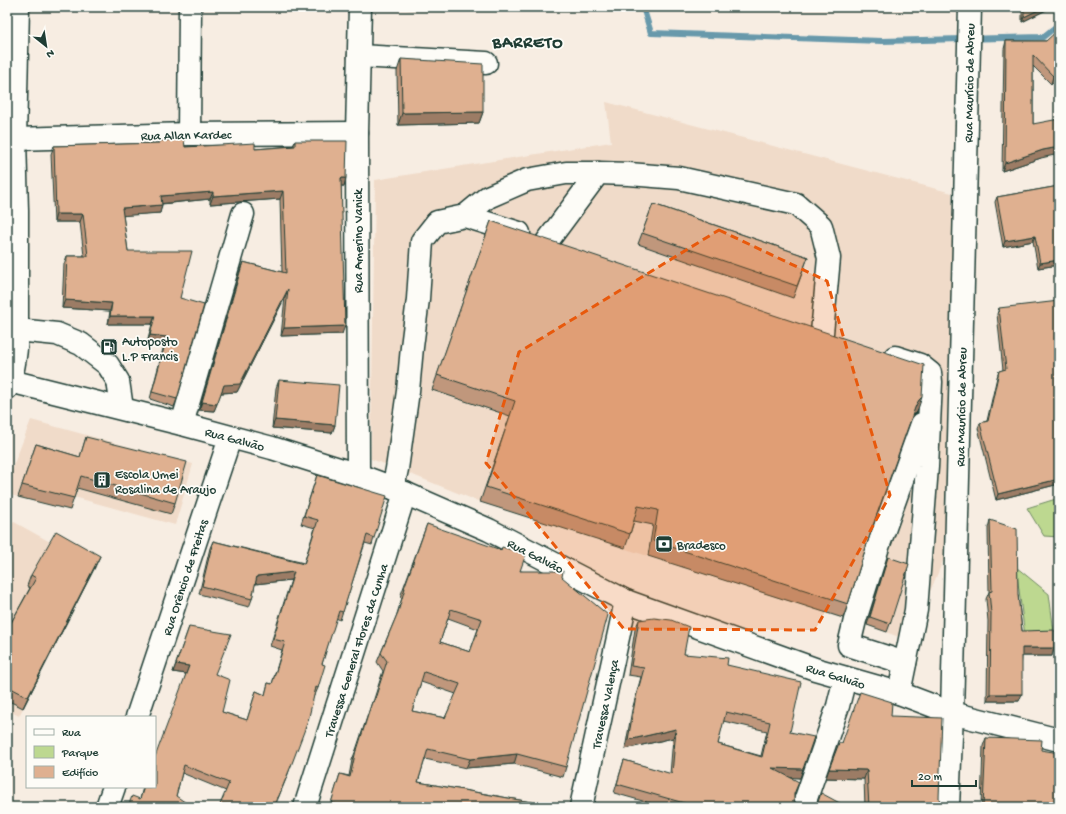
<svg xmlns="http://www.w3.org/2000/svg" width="1066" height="814" viewBox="0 0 1066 814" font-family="'Gochi Hand',sans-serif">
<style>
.built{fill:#f0dbc9}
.green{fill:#bdd890;stroke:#6e8a62}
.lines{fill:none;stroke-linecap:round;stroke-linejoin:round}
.stream{stroke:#6899ab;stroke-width:6}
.minor-casing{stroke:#1f3d34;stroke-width:25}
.major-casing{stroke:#1f3d34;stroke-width:25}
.minor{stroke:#fdfcf7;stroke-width:22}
.major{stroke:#fdfcf7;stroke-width:22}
.wall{fill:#c0977c;stroke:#1f3d34;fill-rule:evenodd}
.shaded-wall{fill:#9c7b65;stroke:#1f3d34}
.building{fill:#dfb090;stroke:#1f3d34;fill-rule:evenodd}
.marked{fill:#e8590c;fill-opacity:0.2;stroke:#e8590c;stroke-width:3;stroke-dasharray:8 5;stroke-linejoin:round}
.labels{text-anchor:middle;stroke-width:3.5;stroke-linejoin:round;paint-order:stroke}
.street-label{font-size:13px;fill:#1f3d34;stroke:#fdfcf7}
.poi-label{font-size:13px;fill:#1f3d34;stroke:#fdfcf7;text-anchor:start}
.district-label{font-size:17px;font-weight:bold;letter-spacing:1px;fill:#1f3d34;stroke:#fdfcf7}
</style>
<rect width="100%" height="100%" fill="#f7ede2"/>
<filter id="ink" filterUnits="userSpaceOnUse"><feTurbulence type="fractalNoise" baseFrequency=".025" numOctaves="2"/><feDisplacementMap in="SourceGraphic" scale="8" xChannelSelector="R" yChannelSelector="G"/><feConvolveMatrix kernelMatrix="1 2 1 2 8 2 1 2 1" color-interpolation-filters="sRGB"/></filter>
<g filter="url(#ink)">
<!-- built -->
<g class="built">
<path d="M606 102 952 193 957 528 909 641 855 620 844 619 480 502 403 471 371 459 375 180 611 142Z"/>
<path d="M31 420 193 464 175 525 74 497 70 510 7 494V482Z"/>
<path d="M7 518 95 567 19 716 7 710Z"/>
</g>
<!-- green -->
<g class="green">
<path d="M1059 498V537L1044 536 1027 508Z"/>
<path d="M1016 567 1049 594 1054 632 1027 651Z"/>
</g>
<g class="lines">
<!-- stream -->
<path class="stream" d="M643 7 651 33 882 41 1043 37 1059 24"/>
<defs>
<g id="minor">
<path d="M359 56 486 63"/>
<path d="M189 134 190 7"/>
<path d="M15 139 189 134 357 133"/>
<path d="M465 216 488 197 527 180 566 173H598"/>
<path d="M546 243 598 173 629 174 679 178 796 204 821 226 829 258 822 333"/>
<path d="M17 330 57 334 81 344 108 365 118 381 122 408"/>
<path d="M895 357 920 365 930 373 931 382 927 467 916 610 899 693"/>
<path d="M10 381 182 424 272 448 358 475 393 488 489 530 626 601 815 669 899 693 952 713 1059 740"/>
<path d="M182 424 243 214"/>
<path d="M358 475 357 133 360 7"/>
<path d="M393 488 397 469 408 391 412 347 418 299 422 241 437 222 465 216 519 233"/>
<path d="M905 663 849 645 855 620 878 547 922 424"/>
<path d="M137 717 230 438"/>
<path d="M107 807 114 787"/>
<path d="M305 807 405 493"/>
<path d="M581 807 626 601"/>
<path d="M803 807 838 706 845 678"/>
<path d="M948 807 952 713 970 7"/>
</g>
<path id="major" d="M7 388C14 372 16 354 17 336V211L15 139 18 7"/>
</defs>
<!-- minor casing -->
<use href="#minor" class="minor-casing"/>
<!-- major casing -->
<use href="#major" class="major-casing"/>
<!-- minor -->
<use href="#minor" class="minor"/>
<!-- major -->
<use href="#major" class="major"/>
</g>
<!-- wall -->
<g class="wall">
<path d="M1022 7H1052L1022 22Z"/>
<path d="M1006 41H1046L1059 77 1051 84 1033 66V124L1041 158 1002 171 1004 49Z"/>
<path d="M401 59 483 112 479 123 398 125 397 71Z"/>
<path d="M159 141 185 147 255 149 293 146 295 141 344 186H341L342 334 281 336 285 297 237 392 221 393 214 411 199 410 240 270 243 262 282 272 280 199 210 204V199L162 204 160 213 123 215 128 251 180 298 177 399 174 407 150 399 164 345 147 343 152 324H108L110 311 62 308 64 264 67 256H84L80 222H54L51 154 54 146 158 143Z"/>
<path d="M1059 186V265L1038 268 1033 241 1003 247 995 202 997 197Z"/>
<path d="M653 204 808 257 793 298 638 244Z"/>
<path d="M491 221 917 412 914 415 910 420 872 528 848 604 843 618 648 556 653 525 634 521 630 534 625 548 480 502 510 416 432 390Z"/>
<path d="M999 308 1059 484 996 500 978 428 980 423 987 421 997 377 999 371 1003 370 997 314Z"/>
<path d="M279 380 335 425 332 433 272 428 276 388Z"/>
<path d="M86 437 175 503 171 514 77 488 70 510 18 497 36 444 80 457Z"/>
<path d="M317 475 374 538 372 545 365 543 340 620 336 618 322 664 318 688 315 695H314L288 774 275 806 226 791 182 773 176 796 140 799 143 787H155L186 674 173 672 189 627 215 674 222 712 247 720 256 691 265 695 268 683 272 684 282 650 270 646 291 580 255 584 252 599 249 607 199 594 210 548 213 541 304 563 315 528 301 524Z"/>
<path d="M990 520 1018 595 1022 631 1054 648 1052 656H1022L1019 701H987L988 621 986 599 989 592 988 528Z"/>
<path d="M427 524 520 571 562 577 566 767 563 777 514 764 466 768 425 759 418 782 559 807H330L340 774 349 776 352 760 356 750 372 702H373L383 671 377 662 396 617 402 598 400 597ZM448 618 478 629 470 652 440 642ZM421 682 456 694 445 718 412 711Z"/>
<path d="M888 557 890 624 887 632 867 625Z"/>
<path d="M95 567 23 708 7 700V630L30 588 27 586 31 575Z"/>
<path d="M639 620 684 654 727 665 790 732 800 778 790 777 794 794V800L797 806 798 807H664L614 793 624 760 670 774 673 738 625 749 632 710 641 677 628 675 635 629ZM723 721 767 731 761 756 718 744Z"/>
<path d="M891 716 939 798 942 807H865L864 779 826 778 839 743H842Z"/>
<path d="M986 738 1041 750 1059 807H981L983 746Z"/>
</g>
<!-- shaded-wall -->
<g class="shaded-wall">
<path d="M397 7H452L451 11 397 8Z"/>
<path d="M1044 7H1052L1022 22 1024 17Z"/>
<path d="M1059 71V77L1051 84 1053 76Z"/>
<path d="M483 112 479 123 398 125 402 113Z"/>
<path d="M1059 147V154L1041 158 1002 171 1005 163 1043 150Z"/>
<path d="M341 178H346L344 186H338Z"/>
<path d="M283 191 280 199 210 204 213 196Z"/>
<path d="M213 192 210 199 158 204 161 196Z"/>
<path d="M162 205 160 213 119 216 122 208Z"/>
<path d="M56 214H83L80 222H54Z"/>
<path d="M1035 236 1033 241 1003 247 1005 241Z"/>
<path d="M1059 260V265L1038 268 1040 263Z"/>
<path d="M288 289 285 297 237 392 221 393 224 385Z"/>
<path d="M65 300 112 303 110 311 62 308Z"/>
<path d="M110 316H155L152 324H108Z"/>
<path d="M345 326 342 334 281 336 284 328Z"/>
<path d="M150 335 167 337 164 345 147 343Z"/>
<path d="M922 397 917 412 914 415 910 420 916 405 919 400Z"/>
<path d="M202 402 217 404 214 411 199 410Z"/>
<path d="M275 420 335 425 332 433 272 428Z"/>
<path d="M1059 479V484L996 500 998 494Z"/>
<path d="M100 556 95 567 23 708 28 697Z"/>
<path d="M294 572 291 580 255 584 257 576Z"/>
<path d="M1022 648H1054L1052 656H1019Z"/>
<path d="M176 664 189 666 186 674 173 672Z"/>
<path d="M990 694H1022L1019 701H987Z"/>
<path d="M676 729 673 738 625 749 628 740Z"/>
<path d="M517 754 514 764 466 768 470 759Z"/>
<path d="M772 768 803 769 800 778 769 777Z"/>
<path d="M829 769 867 770 864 779 826 778Z"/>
</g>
<!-- building -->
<g class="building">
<path d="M1024 7H1044L1024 17Z"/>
<path d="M1059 29V71L1053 76 1033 55V124L1059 119V147L1043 150 1005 163 1006 41H1046Z"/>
<path d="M401 59 483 64V112L402 113Z"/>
<path d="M184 139 185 147 255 143V149L295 146V141H347L346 178H341L345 326 284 328 288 289 240 384 224 385 217 404 202 402 243 262 286 273 283 191 213 196V192L161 196 162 205 122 208 128 251H192L180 298 204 305 177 399 152 392 167 337 150 335 155 316H110L112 303 65 300 67 256H88L83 214H56L54 146 159 143V141Z"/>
<path d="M1059 186V260L1040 263 1035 236 1005 241 997 197Z"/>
<path d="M653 204 808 257 797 286 642 233Z"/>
<path d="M491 221 924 365 922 397 919 400 916 405 872 528 848 604 653 541 658 510 638 506 630 534 486 487 515 401 437 375Z"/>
<path d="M1059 301V479L998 494 980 423 988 421 999 371 1006 369 999 308Z"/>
<path d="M279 380 339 385 335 425 275 420Z"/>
<path d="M86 437 187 462 175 503 81 476 74 498 22 485 36 444 80 457Z"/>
<path d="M317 475 387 496 374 538 367 535 343 612 339 611 322 664 325 665 318 688 316 687 308 721 291 766 278 798H277L273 807H219L229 783 184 765 176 796 192 807H128L132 796 140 799 144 787H155V757L189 666 176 664 189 627 231 634 215 674 230 680 222 712 247 720 256 691 265 695 268 683 272 684 285 642 273 639 294 572 257 576 252 599 202 586 213 541 304 564 318 520 304 516Z"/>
<path d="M990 520 1017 529 1018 595 1022 631 1054 630V648H1022V694H990L991 613 989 592 992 591Z"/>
<path d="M427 524 501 550 502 547 526 554 520 571H563L562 577 608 615 566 767 517 754 470 759 428 749 418 782 559 807H337L338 805 331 803 340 774 350 777 356 750H357L372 702H374L387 661 381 653 398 612 405 588H404ZM451 609 482 619 470 652 440 642ZM424 672 460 684 445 718 412 711Z"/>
<path d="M56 531 100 556 28 697 7 686V630L36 578 31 575Z"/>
<path d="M888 557 909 564 890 624 870 617Z"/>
<path d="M654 618 671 620 689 627 684 654 728 658 727 665 801 682 790 732 814 737 803 769 772 768 799 782 794 794V800L797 806 798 807H698L617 784 624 760 672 774 676 729 628 740 635 701 644 668 631 666 639 620ZM726 712 770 722 762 757 718 744Z"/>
<path d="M860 692 892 702 891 716 942 718 939 798 940 803 942 806V807H869L867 770 829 769 839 743H842Z"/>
<path d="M986 738 1042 740 1041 750 1059 753V807H983Z"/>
<path d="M821 793 847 807H815L818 802Z"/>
</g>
</g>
<!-- marked area -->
<path class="marked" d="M719 230 827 281 890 495 815 630 624 629 486 463 519 352Z"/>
<!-- icons -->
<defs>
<symbol id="fuel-square" viewBox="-11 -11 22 22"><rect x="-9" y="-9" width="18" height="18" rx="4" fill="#1f3d34" stroke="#fdfcf7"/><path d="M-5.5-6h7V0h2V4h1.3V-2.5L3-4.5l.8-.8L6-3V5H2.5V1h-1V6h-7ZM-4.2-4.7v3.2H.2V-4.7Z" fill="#fff"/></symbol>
<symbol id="building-square" viewBox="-11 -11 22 22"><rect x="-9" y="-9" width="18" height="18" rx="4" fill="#1f3d34" stroke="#fdfcf7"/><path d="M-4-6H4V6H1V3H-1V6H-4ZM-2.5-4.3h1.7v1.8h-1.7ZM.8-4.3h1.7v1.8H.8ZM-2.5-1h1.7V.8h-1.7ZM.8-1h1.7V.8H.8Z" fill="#fff"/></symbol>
<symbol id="bank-square" viewBox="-11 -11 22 22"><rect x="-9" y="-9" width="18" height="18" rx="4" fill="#1f3d34" stroke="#fdfcf7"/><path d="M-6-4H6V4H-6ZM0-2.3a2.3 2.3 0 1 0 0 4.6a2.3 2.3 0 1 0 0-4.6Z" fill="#fff"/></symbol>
</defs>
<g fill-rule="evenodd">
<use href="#fuel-square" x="99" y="337" width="20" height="20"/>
<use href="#building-square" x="92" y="470" width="20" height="20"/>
<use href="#bank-square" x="654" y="534" width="20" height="20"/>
</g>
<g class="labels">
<!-- street labels -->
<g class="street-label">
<text transform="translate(968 83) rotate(-89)" y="5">Rua Maurício de Abreu</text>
<text transform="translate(186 134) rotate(-1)" y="5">Rua Allan Kardec</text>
<text transform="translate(357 241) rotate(-90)" y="5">Rua Amerino Vanick</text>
<text transform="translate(960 407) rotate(-89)" y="5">Rua Maurício de Abreu</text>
<text transform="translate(235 438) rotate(15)" y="5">Rua Galvão</text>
<text transform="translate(536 555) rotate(27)" y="5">Rua Galvão</text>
<text transform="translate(184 577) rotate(-72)" y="5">Rua Orêncio de Freitas</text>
<text transform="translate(355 650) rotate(-72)" y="5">Travessa General Flores da Cunha</text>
<text transform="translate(836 675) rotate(17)" y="5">Rua Galvão</text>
<text transform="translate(604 704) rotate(-78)" y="5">Travessa Valença</text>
</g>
<!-- poi labels -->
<g class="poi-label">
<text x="122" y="345">Autoposto<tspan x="122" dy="15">L.P Francis</tspan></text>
<text x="115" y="478">Escola Umei<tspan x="115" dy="15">Rosalina de Araujo</tspan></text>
<text x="677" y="549">Bradesco</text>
</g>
<!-- district labels -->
<g class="district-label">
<text x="528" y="47">BARRETO</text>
</g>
</g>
<!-- margin -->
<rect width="1066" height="814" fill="none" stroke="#fdfcf7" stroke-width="24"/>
<rect x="12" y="12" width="1042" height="790" fill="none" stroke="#1f3d34" stroke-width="1.5" filter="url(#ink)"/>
<!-- legend -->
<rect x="26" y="716" width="130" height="72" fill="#fdfcf7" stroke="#a4b0a9"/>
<rect x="34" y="729" width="20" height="6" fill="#fdfcf7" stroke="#a4b0a9"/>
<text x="62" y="736" font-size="12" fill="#1f3d34">Rua</text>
<rect x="34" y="746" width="20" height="12" fill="#bdd890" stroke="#a4b0a9"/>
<text x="62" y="756" font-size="12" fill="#1f3d34">Parque</text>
<rect x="34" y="766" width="20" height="12" fill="#dfb090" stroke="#a4b0a9"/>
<text x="62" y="776" font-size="12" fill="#1f3d34">Edifício</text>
<!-- north arrow -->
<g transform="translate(46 46) rotate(150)" stroke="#fdfcf7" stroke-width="3" paint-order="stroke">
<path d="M0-3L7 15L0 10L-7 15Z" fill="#1f3d34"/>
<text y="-6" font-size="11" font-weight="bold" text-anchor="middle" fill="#1f3d34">N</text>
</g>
<!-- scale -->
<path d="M912 780v6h64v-6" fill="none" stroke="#1f3d34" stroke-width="2"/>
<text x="918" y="780" font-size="12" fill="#1f3d34" stroke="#fdfcf7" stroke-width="3" paint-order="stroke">20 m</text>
</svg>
